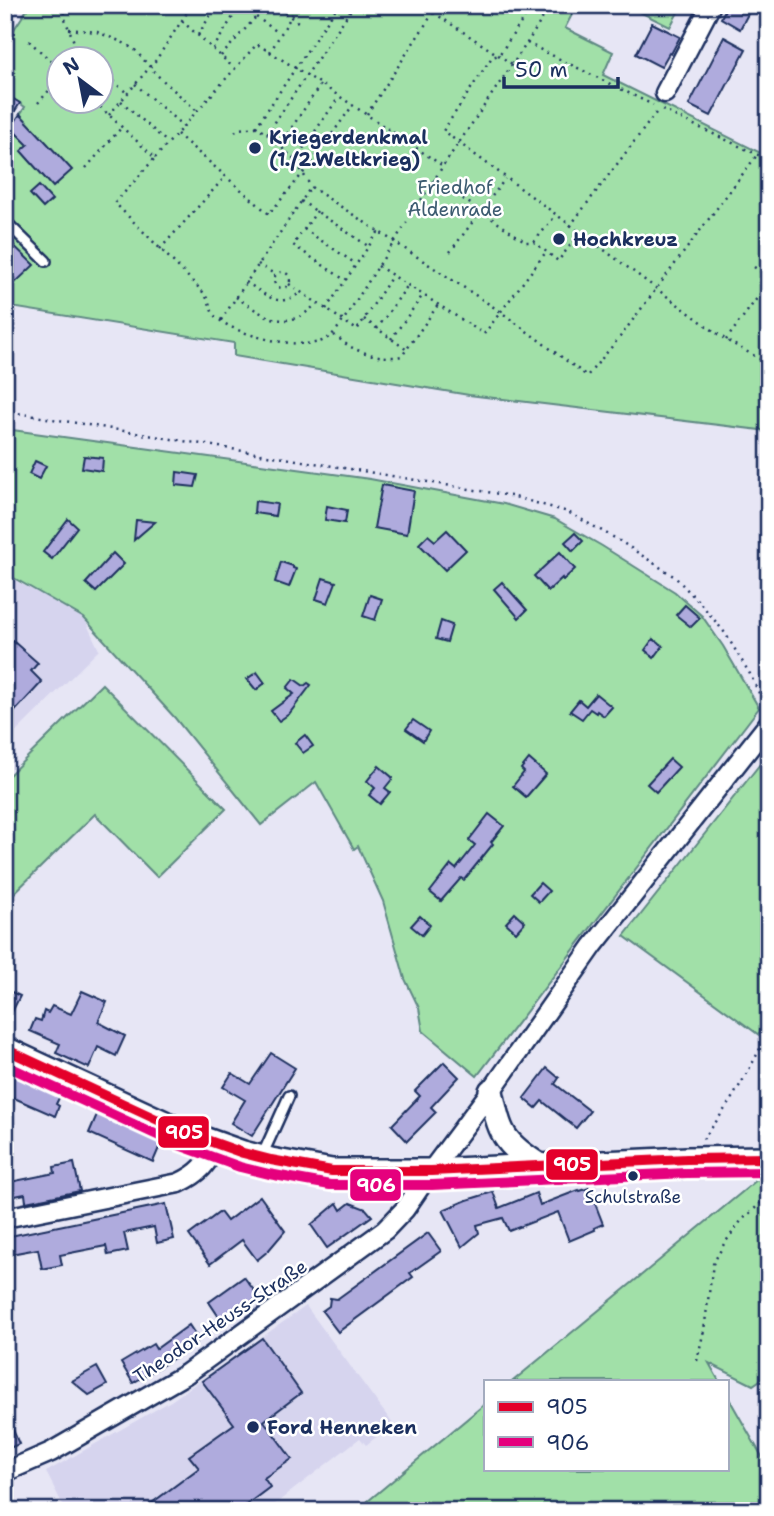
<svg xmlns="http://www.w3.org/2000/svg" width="774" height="1516" viewBox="0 0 774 1516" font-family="'Shantell Sans',sans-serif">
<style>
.built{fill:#d6d4ee}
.green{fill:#a1e0a8;stroke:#5e8883;stroke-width:2;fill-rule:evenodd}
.building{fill:#afabdd;stroke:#1b2f5e;stroke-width:2}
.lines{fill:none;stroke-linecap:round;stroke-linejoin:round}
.service-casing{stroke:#1b2f5e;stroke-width:14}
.minor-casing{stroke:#1b2f5e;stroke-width:23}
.tertiary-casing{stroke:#1b2f5e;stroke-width:28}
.path{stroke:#1b2f5e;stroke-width:2.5;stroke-dasharray:2 5;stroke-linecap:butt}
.service{stroke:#fff;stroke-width:9}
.minor{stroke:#fff;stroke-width:18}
.tertiary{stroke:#fff;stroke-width:23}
.bus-1-casing{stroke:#fff;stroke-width:16}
.bus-2-casing{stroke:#fff;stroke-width:16}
.bus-1{stroke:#e4002b;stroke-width:10}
.bus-2{stroke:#e5007d;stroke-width:10}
.poi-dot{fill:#1b2f5e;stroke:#fff;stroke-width:2.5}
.labels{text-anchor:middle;stroke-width:5;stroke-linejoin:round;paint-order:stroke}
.bus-label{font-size:17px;fill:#1b2f5e;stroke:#fff}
.poi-label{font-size:19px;font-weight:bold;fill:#1b2f5e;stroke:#fff;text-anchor:start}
.park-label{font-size:19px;fill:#3c5b70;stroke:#fff}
.street-label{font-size:19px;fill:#1b2f5e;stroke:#fff}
.line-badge{stroke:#fff;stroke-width:2.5}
.badge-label{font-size:19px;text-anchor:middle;font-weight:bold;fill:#fff}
</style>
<rect width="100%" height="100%" fill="#e7e6f5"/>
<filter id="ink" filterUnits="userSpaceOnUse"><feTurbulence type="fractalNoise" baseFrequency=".0143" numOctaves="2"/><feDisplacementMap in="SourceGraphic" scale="14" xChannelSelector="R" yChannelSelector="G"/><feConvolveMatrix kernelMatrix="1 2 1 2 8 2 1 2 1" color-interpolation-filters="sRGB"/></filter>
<g filter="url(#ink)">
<!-- built -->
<g class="built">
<path d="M5 575 84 618 99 650 5 743Z"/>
<path d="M306 1306 393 1424 366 1445 360 1438 266 1511H66L46 1472 171 1401Z"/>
</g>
<!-- green -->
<g class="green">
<path d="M30 5H577L565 28 613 52 603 75 769 157V431L469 395 234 356V343L5 306V137L25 107 5 93V43ZM60 60H102V102H60Z"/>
<path d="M626 5H682L670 27Z"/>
<path d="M5 429 370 479 504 504 555 519 602 546 675 592 702 616 723 646 759 708 477 1076 423 1031 419 1008 405 979 383 901 358 846 354 849 316 782 261 825 175 718 84 618 5 573Z"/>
<path d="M102 684 226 809 157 877 95 814 5 902V779Z"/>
<path d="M768 754 769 988 759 1035 624 936Z"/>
<path d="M758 1179H769V1374L753 1385 709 1363 719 1381H513Z"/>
<path d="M727 1395 769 1469V1511H356L485 1404V1469H727Z"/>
</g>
<!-- building -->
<g class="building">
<path d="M727 5H735L749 12 740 29 721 18Z"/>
<path d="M652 23 680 37 671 54 669 53 661 67 636 54Z"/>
<path d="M724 37 746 49 711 116 689 105Z"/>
<path d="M5 94 20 103 13 114 5 109Z"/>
<path d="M20 114 72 170 53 187 21 151 28 145 11 128Z"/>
<path d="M39 186 52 200 43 208 30 194Z"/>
<path d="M5 237 34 265 16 282 5 272 11 265 5 259Z"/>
<path d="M84 456 103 458 102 471 82 468Z"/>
<path d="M35 461 46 466 39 479 29 474Z"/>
<path d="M177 472 198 475 195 487 176 485Z"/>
<path d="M382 485 414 491 407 534 374 528Z"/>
<path d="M255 501 277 504 275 516 254 513Z"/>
<path d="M327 506 347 510 345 523 325 520Z"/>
<path d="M68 519 77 527 52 559 43 552Z"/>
<path d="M136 520 155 522 134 540Z"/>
<path d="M447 530 466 550 445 570 419 544 428 535 435 541Z"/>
<path d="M575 533 583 541 573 551 565 542Z"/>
<path d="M560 552 575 569 563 580 562 578 548 591 534 576Z"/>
<path d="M113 553 124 564 96 592 86 583Z"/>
<path d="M281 562 293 566V568L296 569 289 587 275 582Z"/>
<path d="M323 578 336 582 328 603 316 599Z"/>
<path d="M502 582 527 610 519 618 494 589Z"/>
<path d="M370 595 382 599 375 620 363 616Z"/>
<path d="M685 605 700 618 691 627 676 615Z"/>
<path d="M441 621 452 625 447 642 436 639Z"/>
<path d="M5 634 38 663 31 671 42 682 5 722Z"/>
<path d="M653 639 663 646 654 658 645 650Z"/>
<path d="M257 672 265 683 256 690 247 679Z"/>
<path d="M294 679 304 686 308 683 311 685 289 714 279 721 271 711 294 694 287 688Z"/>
<path d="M596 694 612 707 604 716 597 711 596 713 590 709 582 719 570 711 579 700 586 706Z"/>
<path d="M413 720 429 731 423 741 406 729Z"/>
<path d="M305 735 313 746 303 753 295 743Z"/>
<path d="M529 759 546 774 526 797 513 786 524 772 521 769Z"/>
<path d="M670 759 679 767 656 792 647 784Z"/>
<path d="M379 766 393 778 385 788 390 792 380 804 369 795 375 788 367 781Z"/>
<path d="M489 814 504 826 491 842 493 844 464 880 461 878 441 901 430 892 451 865 456 869 475 845 469 840Z"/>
<path d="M540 883 549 891 539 902 530 894Z"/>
<path d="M515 913 525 922 516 932 506 923Z"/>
<path d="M420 916 430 925 422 935 411 926Z"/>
<path d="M5 989 20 996 5 1026Z"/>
<path d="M82 991 107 1002 98 1022 125 1036 116 1056 98 1047 89 1068 56 1053 60 1044 30 1031 35 1019 41 1021 44 1011 48 1013 52 1006 71 1014Z"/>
<path d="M271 1053 295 1068 252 1136 231 1123 245 1100 223 1087 232 1073 250 1084Z"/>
<path d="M444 1062 459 1077 431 1107 436 1112 407 1141 392 1125 420 1096 415 1091Z"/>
<path d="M547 1068 559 1078 555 1084 590 1111 576 1128 542 1101 536 1108 524 1098Z"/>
<path d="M9 1071 60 1096 56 1104 59 1106 55 1116 5 1094V1079Z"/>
<path d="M98 1112 162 1141 153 1162 89 1133Z"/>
<path d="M74 1163 80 1191 26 1202 25 1194 5 1198V1183L55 1173 54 1167Z"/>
<path d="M589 1188 603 1224 594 1228 595 1230 569 1241 558 1212 509 1231 503 1218 477 1225 479 1233 462 1247 443 1210 467 1200 493 1192 499 1208 536 1193 540 1205 579 1190 580 1191Z"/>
<path d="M260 1196 285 1231 268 1251 257 1260 242 1240 210 1264 189 1235 220 1212 227 1221Z"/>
<path d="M337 1203 341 1210 350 1203 366 1209 372 1216 327 1248 311 1225Z"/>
<path d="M166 1204 174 1239 157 1243 154 1227 124 1233 128 1251 108 1255 106 1246 60 1255 62 1265 42 1269 38 1249 5 1255V1237Z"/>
<path d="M428 1233 441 1251 410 1273 413 1277 338 1332 322 1311 329 1306 330 1298 337 1299Z"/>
<path d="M244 1277 259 1297 223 1323 209 1302Z"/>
<path d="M189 1325 199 1340 176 1357 133 1383 121 1363 153 1344 156 1349Z"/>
<path d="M262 1338 301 1393 264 1421 292 1459 264 1478 270 1487 238 1511H141L199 1468 189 1456 234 1424 202 1381Z"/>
<path d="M97 1367 107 1385 89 1395 72 1381Z"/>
<path d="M5 1411 19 1444 5 1450Z"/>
</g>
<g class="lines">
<defs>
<g id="service">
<path d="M5 221 46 261"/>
<path d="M262 1156 289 1096"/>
</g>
<g id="minor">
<path d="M665 93 711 5"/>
<path d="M5 1218 179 1183C201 1173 206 1164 218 1144"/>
<path d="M5 1472 51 1452 186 1374 385 1230 405 1209 431 1171 491 1091 593 946 769 723"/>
</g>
<g id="tertiary">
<path d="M5 1049 184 1132 243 1153 271 1160 332 1171H431L687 1159 769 1158"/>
<path d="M491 1091C500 1134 502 1142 540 1166"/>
</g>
</defs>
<!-- service casing -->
<use href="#service" class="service-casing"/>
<!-- minor casing -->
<use href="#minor" class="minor-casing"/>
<!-- tertiary casing -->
<use href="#tertiary" class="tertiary-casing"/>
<!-- path -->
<g class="path">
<path d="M64 5C61 24 81 42 74 60"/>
<path d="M239 5 279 33"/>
<path d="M273 5 298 22"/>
<path d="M422 5 512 64"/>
<path d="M533 5 499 55 492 57 443 131 726 340 769 364"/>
<path d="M639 5 657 14 662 5"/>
<path d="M182 21 234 68"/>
<path d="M69 29 97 32 122 42 135 50 157 75 197 111"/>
<path d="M198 35 217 5"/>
<path d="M29 41 60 69"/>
<path d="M527 43 653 105"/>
<path d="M213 49 239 7"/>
<path d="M77 51 87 60"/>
<path d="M270 52 298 5"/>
<path d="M221 56 256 17"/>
<path d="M102 72 127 93"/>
<path d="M135 84 183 126"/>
<path d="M121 101 168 143"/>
<path d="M95 102 155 158 115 203 202 291C203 292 207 298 208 300 210 304 211 311 214 315 230 334 295 349 319 342 330 339 337 330 343 321L443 166 527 43 551 5"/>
<path d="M38 103 60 78"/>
<path d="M662 110 769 160"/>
<path d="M367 114 433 13"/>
<path d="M109 115 156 60 192 5"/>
<path d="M256 127 338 5"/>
<path d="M235 132 239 129 256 127 267 134 295 160 311 187 501 312 587 376 620 337 757 155"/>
<path d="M177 134 269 214 309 166 353 105"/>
<path d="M267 134 354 5"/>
<path d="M280 145 321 84"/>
<path d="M155 158 257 44 321 84 443 166"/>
<path d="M295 160 339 97"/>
<path d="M86 168 122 127"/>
<path d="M434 179 526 242H534L558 261 580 233"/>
<path d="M301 201 368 246"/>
<path d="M317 211 293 245 345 280"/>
<path d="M570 226 659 109"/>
<path d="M304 229 356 264"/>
<path d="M534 242 556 215"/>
<path d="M160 249 225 177"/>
<path d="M450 252 505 179"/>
<path d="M258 264 276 275"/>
<path d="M378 266 484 334 546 252"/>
<path d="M754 267 769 277"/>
<circle cx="282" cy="280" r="8"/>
<path d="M246 282C267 295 278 310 301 292"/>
<path d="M289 284 357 330 392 276"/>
<path d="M236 297C264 316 287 334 316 304"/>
<path d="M326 309 379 231"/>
<path d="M364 319 407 350"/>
<path d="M221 320 311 187"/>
<path d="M377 329 408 285"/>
<path d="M334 335C340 339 346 345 353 348 367 355 387 359 402 356L438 305"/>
<path d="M391 339 423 295"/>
<path d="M726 340 769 282"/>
<path d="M5 411 511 496 568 512 620 541 675 577 702 605 725 633 750 674 765 706"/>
<path d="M703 1139C729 1106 751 1069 769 1030"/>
<path d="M697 1361 704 1330 713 1264 724 1244 741 1221 763 1201 769 1192"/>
</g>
<!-- service -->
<use href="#service" class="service"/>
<!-- minor -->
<use href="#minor" class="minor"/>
<!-- tertiary -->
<use href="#tertiary" class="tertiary"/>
<defs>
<path id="bus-1" d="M5 1049 184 1132 243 1153 271 1160 332 1171H431L687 1159 769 1158"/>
<path id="bus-2" d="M5 1065 179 1145 240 1167 269 1174 330 1185H432L687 1173 769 1172"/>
</defs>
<!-- bus-1 casing -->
<use href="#bus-1" class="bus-1-casing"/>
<!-- bus-2 casing -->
<use href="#bus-2" class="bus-2-casing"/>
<!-- bus-1 -->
<use href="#bus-1" class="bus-1"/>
<!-- bus-2 -->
<use href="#bus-2" class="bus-2"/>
</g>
</g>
<!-- markers -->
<g class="poi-dot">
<circle cx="255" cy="148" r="7"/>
<circle cx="559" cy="239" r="7"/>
<circle cx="633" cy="1176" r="6"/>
<circle cx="253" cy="1427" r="7"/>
</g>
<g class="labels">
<!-- bus labels -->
<g class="bus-label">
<text x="633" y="1203">Schulstraße</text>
</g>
<!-- poi labels -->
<g class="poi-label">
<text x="269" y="144">Kriegerdenkmal<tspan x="269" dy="22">(1./2.Weltkrieg)</tspan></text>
<text x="573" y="246">Hochkreuz</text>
<text x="267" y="1434">Ford Henneken</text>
</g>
<!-- park labels -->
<g class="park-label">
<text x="455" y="194">Friedhof<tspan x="455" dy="22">Aldenrade</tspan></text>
</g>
<!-- street labels -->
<g class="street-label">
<text transform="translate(220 1321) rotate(-34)" y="7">Theodor-Heuss-Straße</text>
</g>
</g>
<g class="line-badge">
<rect x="157" y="1115" width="53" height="34" rx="7" fill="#e4002b"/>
<rect x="545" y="1148" width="54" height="33" rx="7" fill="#e4002b"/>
<rect x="349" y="1168" width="53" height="34" rx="7" fill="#e5007d"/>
</g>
<g class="badge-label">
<text x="184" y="1139">905</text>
<text x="572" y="1171">905</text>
<text x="376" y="1192">906</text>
</g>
<!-- margin -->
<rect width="774" height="1516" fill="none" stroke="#fff" stroke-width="28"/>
<rect x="14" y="14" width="746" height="1488" fill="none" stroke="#1b2f5e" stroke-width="2.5" filter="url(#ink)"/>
<!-- legend -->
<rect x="484" y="1380" width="245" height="91" fill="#ffffff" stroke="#a4acbf" stroke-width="2"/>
<rect x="498" y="1402" width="35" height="10" fill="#e4002b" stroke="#a4acbf" stroke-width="2"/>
<text x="546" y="1414" font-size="21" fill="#1b2f5e">905</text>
<rect x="498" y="1437" width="35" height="10" fill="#e5007d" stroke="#a4acbf" stroke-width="2"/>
<text x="546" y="1450" font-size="21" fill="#1b2f5e">906</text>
<!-- north arrow -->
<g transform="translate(80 80) rotate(328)"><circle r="33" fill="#ffffff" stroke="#a4acbf" stroke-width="2"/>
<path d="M0-5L12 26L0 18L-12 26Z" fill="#1b2f5e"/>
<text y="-10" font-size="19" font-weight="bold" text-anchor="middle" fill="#1b2f5e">N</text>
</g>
<!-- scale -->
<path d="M504 77v10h114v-10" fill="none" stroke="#1b2f5e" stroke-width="3.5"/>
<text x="515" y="77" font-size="21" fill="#1b2f5e" stroke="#ffffff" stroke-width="5" paint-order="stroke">50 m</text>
</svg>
